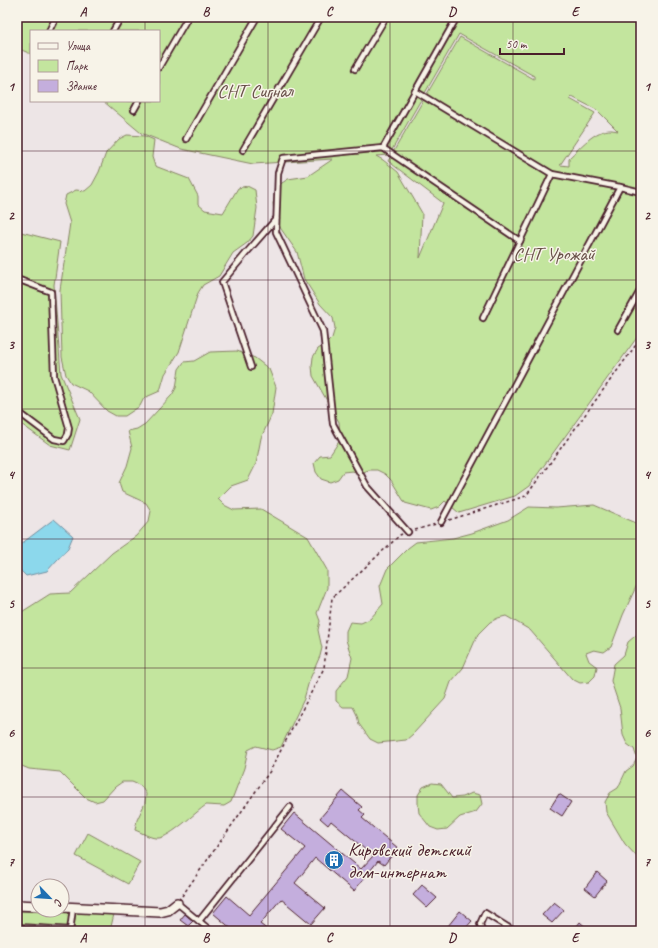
<svg xmlns="http://www.w3.org/2000/svg" width="658" height="948" viewBox="0 0 658 948" font-family="Caveat,sans-serif">
<style>
.green{fill:#c3e59e;stroke:#868264;fill-rule:evenodd}
.water{fill:#8cd8ec;stroke:#728e9f}
.building{fill:#c4aedd;stroke:#4a1f2b}
.lines{fill:none;stroke-linecap:round;stroke-linejoin:round}
.lane-casing{stroke:#4a1f2b;stroke-width:8}
.street-casing{stroke:#4a1f2b;stroke-width:12}
.path{stroke:#4a1f2b;stroke-width:1.5;stroke-dasharray:3 3;stroke-linecap:butt}
.lane{stroke:#f7f3e8;stroke-width:4.5}
.street{stroke:#f7f3e8;stroke-width:9}
.grid{fill:none;stroke:#4a1f2b;stroke-width:1;stroke-opacity:0.55}
.labels{text-anchor:middle;stroke-width:3;stroke-linejoin:round;paint-order:stroke}
.park-label{font-size:19px;fill:#685048;stroke:#f7f3e8}
.poi-label{font-size:19px;fill:#4a1f2b;stroke:#f7f3e8;text-anchor:start}
.neatline{fill:none;stroke:#4a1f2b;stroke-width:1.5}
.grid-label{font-size:13px;text-anchor:middle;font-weight:bold;fill:#4a1f2b}
</style>
<rect width="100%" height="100%" fill="#ede5e6"/>
<filter id="ink" filterUnits="userSpaceOnUse"><feTurbulence type="fractalNoise" baseFrequency=".025" numOctaves="2"/><feDisplacementMap in="SourceGraphic" scale="8" xChannelSelector="R" yChannelSelector="G"/><feConvolveMatrix kernelMatrix="1 2 1 2 8 2 1 2 1" color-interpolation-filters="sRGB"/></filter>
<g filter="url(#ink)">
<!-- green -->
<g class="green">
<path d="M17 17H641V332L529 486 515 496 459 513 445 501 439 507 431 510 405 503 391 480 385 474 377 470H369L360 473 352 471 343 472 338 479 330 482 321 479 316 472 314 463 320 456 330 455 340 440 339 422 313 376 312 366 313 357 318 349 326 344 332 338 335 328 333 318 320 304 304 279 297 252 281 229 274 213 273 203 279 185 288 179 308 176 333 159 253 164 181 149 141 133 103 101H159V31H31V54L17 48ZM459 34 534 76V79L460 37 388 161 443 203 420 258 422 213 398 172 383 160 376 156 389 155ZM572 97 597 110 618 131C616 131 614 130 612 130 595 129 580 148 569 158V166L560 165 595 113 570 99Z"/>
<path d="M127 135 145 136 154 140 152 157 155 166 189 179 198 196V204L205 210 223 213 238 188 247 186 255 190 257 208 253 236 247 243 233 253 219 276 203 285 198 293 179 352 165 374 160 391 144 398 140 406 125 416H116L107 411 88 391 71 383 66 375 62 357 60 290 70 223 64 204 66 195 76 190 85 191 92 185 99 172 106 153 119 139Z"/>
<path d="M17 231 60 242 54 285 61 374 80 419 70 450 50 445 17 421Z"/>
<path d="M237 351 255 358 269 369 276 387 272 414 261 438 256 464 248 480 231 486 218 499 224 505 234 510 261 509 308 537 327 570V588L317 613 320 621 318 630 322 648 320 656 309 681 304 699 281 747 272 750 256 746 248 750 244 768 231 802 224 806 206 805C196 812 170 837 159 838 151 839 143 833 135 830L137 820 145 803 146 794 141 786 132 782H122L115 787 103 800 95 802 86 798 60 772 29 769 17 764V615L50 594 70 593 112 553 136 536 149 521 151 511 146 503 122 492 119 483 127 466 132 448 128 431 137 429 145 424 172 395 176 388 179 369 184 362 194 361 210 352Z"/>
<path d="M594 505 641 525V576L623 615 611 647 604 652 594 650 586 653 589 661 597 667 595 676 589 682 580 683 572 679 530 630 506 616 498 618 490 622 478 634 463 668 451 682 445 699 413 734 406 740 378 743 370 739 359 724 357 715 353 707H343L336 701V691L348 676 352 658 346 640V631L350 622 361 623 370 619 383 604 380 586 387 569 408 548 416 542 453 538 472 533 508 520 529 507 556 508Z"/>
<path d="M641 631V861L625 844 606 812 605 802 610 793 618 788 626 771 633 766 637 758 634 749 627 744 623 735 620 708 611 681 614 664 624 655 628 642Z"/>
<path d="M432 783 441 784 452 798 463 797 472 793 480 795 482 804 476 812 460 817 447 829 438 830 430 827 419 813 418 804V795L423 787Z"/>
<path d="M88 833 140 862 128 884 76 856Z"/>
<path d="M17 911 114 914 110 931H17Z"/>
</g>
<!-- water -->
<path class="water" d="M54 519 73 536 68 548 47 571 26 576 17 567V547Z"/>
<!-- building -->
<g class="building">
<path d="M343 791 362 807 359 810 365 815 362 818 398 848 384 865 378 861 354 891 315 858 295 883 325 908 311 924 281 899 260 924 269 931H234L213 913 227 896 249 915 305 848 281 829 294 813 361 869 373 856 331 821 328 825 320 818Z"/>
<path d="M559 794 571 802 562 816 550 808Z"/>
<path d="M597 872 607 881 595 896 585 888Z"/>
<path d="M422 885 437 898 427 908 413 895Z"/>
<path d="M554 902 564 910 552 923 542 915Z"/>
<path d="M460 911 472 921 463 931H444Z"/>
<path d="M185 914 193 921 188 926 180 920Z"/>
<path d="M580 922 590 931H573Z"/>
</g>
<g class="lines">
<defs>
<g id="lane">
<path d="M49 31 56 17"/>
<path d="M113 31 121 17"/>
<path d="M159 67 188 17"/>
<path d="M355 69 386 17"/>
<path d="M415 91 552 174 620 187 641 192"/>
<path d="M134 110 139 101"/>
<path d="M186 139 257 17"/>
<path d="M383 148 457 17"/>
<path d="M243 150 321 17"/>
<path d="M17 279 51 292 54 376 69 428 68 434 64 441 54 439 17 411"/>
<path d="M483 318 552 174"/>
<path d="M618 330 641 289"/>
<path d="M251 367 222 282 248 251 276 219"/>
<path d="M441 522 620 187"/>
<path d="M408 532 367 486 333 424 323 331 276 232 278 173 283 158 383 148 520 241"/>
<path d="M177 903 211 931"/>
<path d="M199 921 290 807"/>
<path d="M17 927 71 930"/>
<path d="M70 931 73 908"/>
<path d="M482 931 480 924 485 913 514 931"/>
</g>
<g id="street">
<path d="M17 905 38 906"/>
<path d="M62 907 160 912 168 910 177 903"/>
</g>
</defs>
<!-- lane casing -->
<use href="#lane" class="lane-casing"/>
<!-- street casing -->
<use href="#street" class="street-casing"/>
<!-- path -->
<g class="path">
<path d="M449 520 526 496 641 338"/>
<path d="M415 530 436 524"/>
<path d="M182 896 270 771 324 668 332 598 400 535 402 534"/>
</g>
<!-- lane -->
<use href="#lane" class="lane"/>
<!-- street -->
<use href="#street" class="street"/>
</g>
</g>
<!-- grid -->
<path class="grid" d="M145 17V31M268 17V931M390 17V931M513 17V931M145 101V931M17 151H641M17 280H641M17 409H641M17 539H641M17 668H641M17 797H641"/>
<!-- icons -->
<defs>
<symbol id="building-disc" viewBox="-11 -11 22 22"><circle r="9.5" fill="#1f6fb2" stroke="#f7f3e8"/><path d="M-4-6H4V6H1V3H-1V6H-4ZM-2.5-4.3h1.7v1.8h-1.7ZM.8-4.3h1.7v1.8H.8ZM-2.5-1h1.7V.8h-1.7ZM.8-1h1.7V.8H.8Z" fill="#fff"/></symbol>
</defs>
<g fill-rule="evenodd">
<use href="#building-disc" x="323" y="849" width="22" height="22"/>
</g>
<g class="labels">
<!-- park labels -->
<g class="park-label">
<text x="255" y="97">СНТ Сигнал</text>
<text x="554" y="260">СНТ Урожай</text>
</g>
<!-- poi labels -->
<g class="poi-label">
<text x="348" y="856">Кировский детский<tspan x="348" dy="22">дом-интернат</tspan></text>
</g>
</g>
<!-- margin -->
<rect width="658" height="948" fill="none" stroke="#f7f3e8" stroke-width="44"/>
<!-- legend -->
<rect x="30" y="30" width="130" height="72" fill="#f7f3e8" stroke="#b29e9c"/>
<rect x="38" y="43" width="20" height="6" fill="#f7f3e8" stroke="#b29e9c"/>
<text x="66" y="50" font-size="12" fill="#4a1f2b">Улица</text>
<rect x="38" y="60" width="20" height="12" fill="#c3e59e" stroke="#b29e9c"/>
<text x="66" y="70" font-size="12" fill="#4a1f2b">Парк</text>
<rect x="38" y="80" width="20" height="12" fill="#c4aedd" stroke="#b29e9c"/>
<text x="66" y="90" font-size="12" fill="#4a1f2b">Здание</text>
<!-- north arrow -->
<g transform="translate(50 898) rotate(115)"><circle r="19" fill="#f7f3e8" stroke="#b29e9c"/>
<path d="M0-3L7 15L0 10L-7 15Z" fill="#1f6fb2"/>
<text y="-6" font-size="11" font-weight="bold" text-anchor="middle" fill="#4a1f2b">С</text>
</g>
<!-- scale -->
<path d="M500 48v6h64v-6" fill="none" stroke="#4a1f2b" stroke-width="2"/>
<text x="506" y="48" font-size="12" fill="#4a1f2b" stroke="#f7f3e8" stroke-width="3" paint-order="stroke">50 m</text>
<rect x="22" y="22" width="614" height="904" class="neatline"/>
<g class="grid-label">
<text x="83" y="16">A</text>
<text x="206" y="16">B</text>
<text x="329" y="16">C</text>
<text x="452" y="16">D</text>
<text x="575" y="16">E</text>
<text x="11" y="91">1</text>
<text x="647" y="91">1</text>
<text x="11" y="220">2</text>
<text x="647" y="220">2</text>
<text x="11" y="349">3</text>
<text x="647" y="349">3</text>
<text x="11" y="479">4</text>
<text x="647" y="479">4</text>
<text x="11" y="608">5</text>
<text x="647" y="608">5</text>
<text x="11" y="737">6</text>
<text x="647" y="737">6</text>
<text x="11" y="866">7</text>
<text x="647" y="866">7</text>
<text x="83" y="942">A</text>
<text x="206" y="942">B</text>
<text x="329" y="942">C</text>
<text x="452" y="942">D</text>
<text x="575" y="942">E</text>
</g>
</svg>
